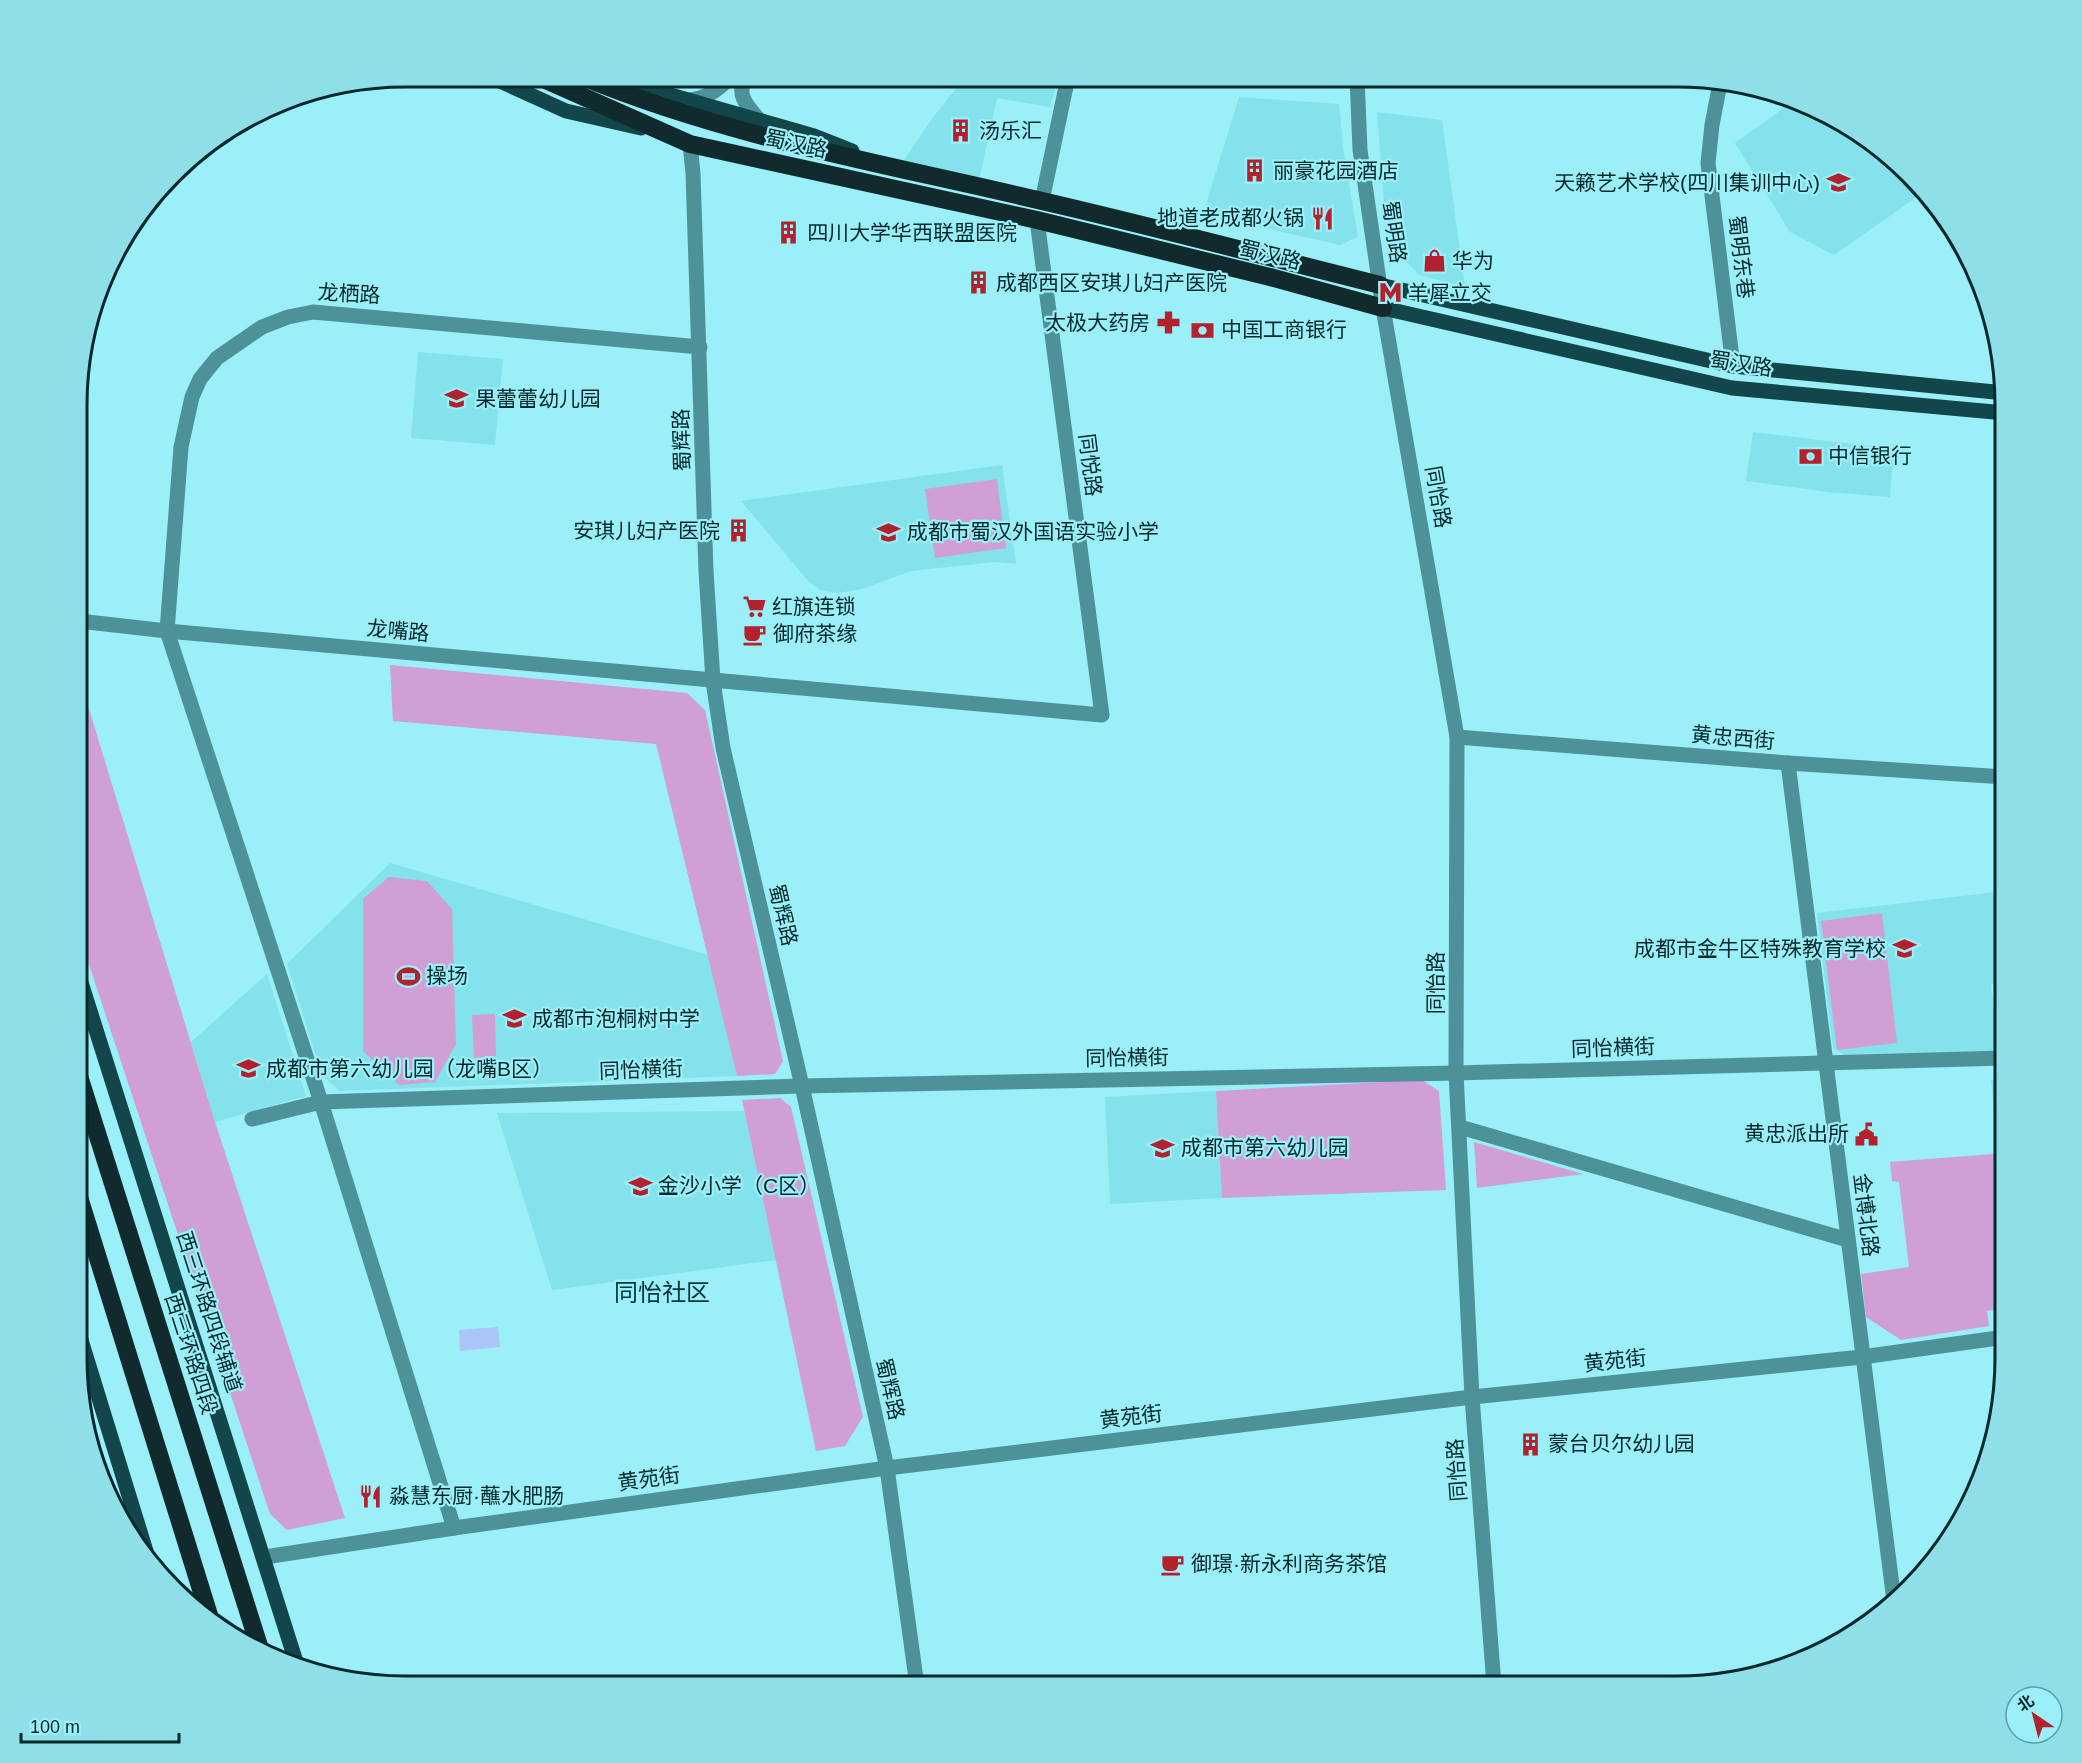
<svg xmlns="http://www.w3.org/2000/svg" width="2082" height="1763" viewBox="0 0 2082 1763" font-family="Arial,'Noto Sans SC',sans-serif">
<style>
.built{fill:#83e2eb}
.green{fill:#d09fd5}
.water{fill:#abc5f8}
.lines{fill:none;stroke-linecap:round;stroke-linejoin:round}
.minor{stroke:#4d9298;stroke-width:15}
.major{stroke:#12464a;stroke-width:15}
.highway{stroke:#112a2d;stroke-width:18}
.labels{text-anchor:middle;stroke-width:4.5;stroke-linejoin:round;paint-order:stroke}
.poi-label{font-size:21px;fill:#01282b;stroke:#9aeff8;text-anchor:start}
.street-label{font-size:21px;fill:#01282b;stroke:#9aeff8}
.quarter-label{font-size:24px;fill:#013438;stroke:#9aeff8}
.rim{fill:none;stroke:#01282b;stroke-width:3}
</style>
<rect width="100%" height="100%" fill="#9aeff8"/>
<!-- built -->
<g class="built">
<path d="M961 77 1058 78 1050 107 997 98 979 180 904 160 934 116 955 90Z"/>
<path d="M1239 97 1339 104 1343 147 1358 237 1340 245 1203 214Z"/>
<path d="M1792 102 1822 110 1910 173 1924 192 1834 255 1790 232 1735 143Z"/>
<path d="M1377 112 1442 120 1465 287 1419 275 1387 241Z"/>
<path d="M418 352 503 359 495 445 411 438Z"/>
<path d="M1753 432 1894 449 1890 497 1828 492 1746 481Z"/>
<path d="M1002 465 1016 564 995 562 911 571 862 589 838 593 820 590 809 582 741 501Z"/>
<path d="M390 863 708 955 737 1076 340 1091 322 1075 287 964Z"/>
<path d="M2005 891V982L1991 985 1999 1053 1844 1055 1833 1047 1817 913Z"/>
<path d="M267 974 306 1096 215 1122 191 1042Z"/>
<path d="M1991 1080H2005V1153H1998Z"/>
<path d="M1216 1091 1222 1198 1110 1204 1105 1097Z"/>
<path d="M744 1111 776 1260 552 1290 497 1113Z"/>
</g>
<!-- green -->
<g class="green">
<path d="M997 479 1006 548 935 558 925 489Z"/>
<path d="M390 665 687 693 705 710 783 1061 775 1074 737 1076 656 744 393 721Z"/>
<path d="M79 676 215 1122 345 1518 287 1530 270 1514 78 931Z"/>
<path d="M389 877 427 881 452 909 456 1044 435 1082 399 1085 363 1051V899Z"/>
<path d="M1882 913 1897 1043 1837 1050 1821 921Z"/>
<path d="M495 1014 496 1056 474 1058 472 1015Z"/>
<path d="M1422 1080 1439 1091 1446 1190 1222 1198 1216 1091Z"/>
<path d="M780 1098 791 1107 863 1417 845 1446 816 1451 742 1100Z"/>
<path d="M1474 1142 1583 1174 1477 1188Z"/>
<path d="M2005 1153V1308L1987 1311 1989 1326 1901 1340 1866 1317 1861 1274 1909 1267 1899 1182 1892 1181 1890 1162Z"/>
<path d="M1873 1615 1803 1661 1787 1665Z"/>
</g>
<!-- water -->
<path class="water" d="M498 1327 500 1347 460 1351 459 1330Z"/>
<g class="lines">
<!-- minor -->
<g class="minor">
<path d="M747 77C733 94 750 109 761 122"/>
<path d="M1357 77 1360 150 1383 308 1457 737 1456 1073 1472 1397 1494 1686"/>
<path d="M1720 83 1712 125 1708 163 1733 366"/>
<path d="M687 100C706 99 718 90 731 77"/>
<path d="M690 144 693 173 706 571 713 681 723 748 802 1086 887 1468 917 1686"/>
<path d="M1042 201 1068 77"/>
<path d="M79 621 167 631 1102 715 1037 220"/>
<path d="M1457 737 1788 763 2005 777"/>
<path d="M1788 763 1894 1601"/>
<path d="M252 1119 321 1102 802 1086 1456 1073 2005 1058"/>
<path d="M1460 1127 1848 1240"/>
<path d="M454 1528 321 1102 167 631 181 447 192 397 200 379 217 358 262 327 288 317 313 312 700 347"/>
<path d="M265 1557 454 1528 887 1468 1472 1397 1862 1357 2005 1337"/>
</g>
<!-- major -->
<g class="major">
<path d="M491 77 566 111 641 128"/>
<path d="M625 77 667 94 814 136 852 151"/>
<path d="M1380 285 1733 366 2005 393"/>
<path d="M1383 308 1732 388 2005 413"/>
<path d="M78 973 297 1665"/>
<path d="M77 1327 146 1551"/>
</g>
<!-- highway -->
<g class="highway">
<path d="M539 77 690 144 1037 220 1270 277 1383 308"/>
<path d="M583 77C731 138 887 164 1042 201 1155 227 1268 257 1380 285"/>
<path d="M78 1073 260 1649"/>
<path d="M78 1194 209 1615"/>
</g>
</g>
<!-- icons -->
<defs>
<symbol id="building-bare" viewBox="-9 -9 18 18"><path d="M-4-6H4V6H1V3H-1V6H-4ZM-2.5-4.3h1.7v1.8h-1.7ZM.8-4.3h1.7v1.8H.8ZM-2.5-1h1.7V.8h-1.7ZM.8-1h1.7V.8H.8Z" fill="#b3212c" stroke="#9aeff8" stroke-width="2.5" paint-order="stroke"/></symbol>
<symbol id="school-bare" viewBox="-9 -9 18 18"><path d="M0-5L7-2L0 1L-7-2ZM-4 1L0 2.5L4 1V4Q0 6-4 4Z" fill="#b3212c" stroke="#9aeff8" stroke-width="2.5" paint-order="stroke"/></symbol>
<symbol id="restaurant-bare" viewBox="-9 -9 18 18"><path d="M-5-6h1v4h1v-4h1v4h1v-4h1v5L-1.5 .5V6h-2V.5L-5-1ZM5-6V6H3V1.5H1.5Q1.5-4 5-6Z" fill="#b3212c" stroke="#9aeff8" stroke-width="2.5" paint-order="stroke"/></symbol>
<symbol id="shop-bare" viewBox="-9 -9 18 18"><path d="M-5-2.5h2.3a2.7 3.5 0 0 1 5.4 0H5L5.5 6h-11ZM-1.5-2.5h3a1.5 2.3 0 0 0-3 0Z" fill="#b3212c" stroke="#9aeff8" stroke-width="2.5" paint-order="stroke"/></symbol>
<symbol id="metro-bare" viewBox="-9 -9 18 18"><path d="M-5.5 5V-5H-3L0 0L3-5H5.5V5H3V-.5L0 4L-3-.5V5Z" fill="#b3212c" stroke="#9aeff8" stroke-width="2.5" paint-order="stroke"/></symbol>
<symbol id="pharmacy-bare" viewBox="-9 -9 18 18"><path d="M-2-6h4v4h4v4h-4v4h-4v-4h-4v-4h4Z" fill="#b3212c" stroke="#9aeff8" stroke-width="2.5" paint-order="stroke"/></symbol>
<symbol id="bank-bare" viewBox="-9 -9 18 18"><path d="M-6-4H6V4H-6ZM0-2.3a2.3 2.3 0 1 0 0 4.6a2.3 2.3 0 1 0 0-4.6Z" fill="#b3212c" stroke="#9aeff8" stroke-width="2.5" paint-order="stroke"/></symbol>
<symbol id="supermarket-bare" viewBox="-9 -9 18 18"><path d="M-6-5.5h2.5l.6 2H6L4.5 2H-2.5L-4.4-4H-6ZM-1.5 3.2a1.3 1.3 0 1 0 .1 0ZM3 3.2a1.3 1.3 0 1 0 .1 0Z" fill="#b3212c" stroke="#9aeff8" stroke-width="2.5" paint-order="stroke"/></symbol>
<symbol id="cafe-bare" viewBox="-9 -9 18 18"><path d="M-5.5-4.5H6V0H3Q3 3.5 0 3.5H-2.5Q-5.5 3.5-5.5 0ZM3-3.2v2h1.7v-2ZM-6 4.5H4V6H-6Z" fill="#b3212c" stroke="#9aeff8" stroke-width="2.5" paint-order="stroke"/></symbol>
<symbol id="stadium-bare" viewBox="-9 -9 18 18"><path d="M0-5a6.5 5 0 1 0 0 10a6.5 5 0 1 0 0-10ZM-3.5-1.8h7v3.6h-7Z" fill="#b3212c" stroke="#9aeff8" stroke-width="2.5" paint-order="stroke"/></symbol>
<symbol id="civic-bare" viewBox="-9 -9 18 18"><path d="M-.6-6.5H3V-4.5H.6V-3L4-1V1h2V6H-6V1h2V-1L-.6-3ZM-1.2 2.5V6h2.4V2.5Z" fill="#b3212c" stroke="#9aeff8" stroke-width="2.5" paint-order="stroke"/></symbol>
</defs>
<g fill-rule="evenodd">
<use href="#building-bare" x="944" y="114" width="33" height="33"/>
<use href="#building-bare" x="1238" y="154" width="33" height="33"/>
<use href="#school-bare" x="1822" y="166" width="33" height="33"/>
<use href="#restaurant-bare" x="1306" y="202" width="33" height="33"/>
<use href="#building-bare" x="772" y="216" width="33" height="33"/>
<use href="#shop-bare" x="1418" y="244" width="33" height="33"/>
<use href="#building-bare" x="962" y="266" width="33" height="33"/>
<use href="#metro-bare" x="1374" y="276" width="33" height="33"/>
<use href="#pharmacy-bare" x="1152" y="306" width="33" height="33"/>
<use href="#bank-bare" x="1186" y="314" width="33" height="33"/>
<use href="#school-bare" x="440" y="382" width="33" height="33"/>
<use href="#bank-bare" x="1794" y="440" width="33" height="33"/>
<use href="#building-bare" x="722" y="514" width="33" height="33"/>
<use href="#school-bare" x="872" y="516" width="33" height="33"/>
<use href="#supermarket-bare" x="738" y="590" width="33" height="33"/>
<use href="#cafe-bare" x="738" y="618" width="33" height="33"/>
<use href="#school-bare" x="1888" y="932" width="33" height="33"/>
<use href="#stadium-bare" x="392" y="960" width="33" height="33"/>
<use href="#school-bare" x="498" y="1002" width="33" height="33"/>
<use href="#school-bare" x="232" y="1052" width="33" height="33"/>
<use href="#civic-bare" x="1850" y="1118" width="33" height="33"/>
<use href="#school-bare" x="1146" y="1132" width="33" height="33"/>
<use href="#school-bare" x="624" y="1170" width="33" height="33"/>
<use href="#building-bare" x="1514" y="1428" width="33" height="33"/>
<use href="#restaurant-bare" x="354" y="1480" width="33" height="33"/>
<use href="#cafe-bare" x="1156" y="1548" width="33" height="33"/>
</g>
<g class="labels">
<!-- poi labels -->
<g class="poi-label">
<text x="979" y="138">汤乐汇</text>
<text x="1273" y="178">丽豪花园酒店</text>
<text x="1820" y="190" text-anchor="end">天籁艺术学校(四川集训中心)</text>
<text x="1304" y="225" text-anchor="end">地道老成都火锅</text>
<text x="807" y="240">四川大学华西联盟医院</text>
<text x="1452" y="268">华为</text>
<text x="996" y="290">成都西区安琪儿妇产医院</text>
<text x="1408" y="300">羊犀立交</text>
<text x="1150" y="330" text-anchor="end">太极大药房</text>
<text x="1221" y="337">中国工商银行</text>
<text x="475" y="406">果蕾蕾幼儿园</text>
<text x="1828" y="463">中信银行</text>
<text x="720" y="538" text-anchor="end">安琪儿妇产医院</text>
<text x="907" y="539">成都市蜀汉外国语实验小学</text>
<text x="772" y="614">红旗连锁</text>
<text x="773" y="641">御府茶缘</text>
<text x="1886" y="956" text-anchor="end">成都市金牛区特殊教育学校</text>
<text x="426" y="983">操场</text>
<text x="532" y="1026">成都市泡桐树中学</text>
<text x="266" y="1076">成都市第六幼儿园（龙嘴B区）</text>
<text x="1849" y="1141" text-anchor="end">黄忠派出所</text>
<text x="1181" y="1155">成都市第六幼儿园</text>
<text x="658" y="1193">金沙小学（C区）</text>
<text x="1548" y="1451">蒙台贝尔幼儿园</text>
<text x="389" y="1503">淼慧东厨·蘸水肥肠</text>
<text x="1191" y="1571">御璟·新永利商务茶馆</text>
</g>
<!-- street labels -->
<g class="street-label">
<text transform="translate(796 144) rotate(12)" y="7">蜀汉路</text>
<text transform="translate(1394 232) rotate(82)" y="7">蜀明路</text>
<text transform="translate(1270 255) rotate(14)" y="7">蜀汉路</text>
<text transform="translate(1741 257) rotate(83)" y="7">蜀明东巷</text>
<text transform="translate(349 294) rotate(3)" y="7">龙栖路</text>
<text transform="translate(1741 364) rotate(9)" y="7">蜀汉路</text>
<text transform="translate(682 440) rotate(-92)" y="7">蜀辉路</text>
<text transform="translate(1090 465) rotate(83)" y="7">同悦路</text>
<text transform="translate(1438 497) rotate(80)" y="7">同怡路</text>
<text transform="translate(398 631) rotate(5)" y="7">龙嘴路</text>
<text transform="translate(1733 738) rotate(5)" y="7">黄忠西街</text>
<text transform="translate(783 915) rotate(77)" y="7">蜀辉路</text>
<text transform="translate(1436 983) rotate(-90)" y="7">同怡路</text>
<text transform="translate(1613 1048) rotate(-2)" y="7">同怡横街</text>
<text transform="translate(1127 1058) rotate(-1)" y="7">同怡横街</text>
<text transform="translate(641 1070) rotate(-2)" y="7">同怡横街</text>
<text transform="translate(1866 1215) rotate(83)" y="7">金博北路</text>
<text transform="translate(209 1312) rotate(72)" y="7">西三环路四段辅道</text>
<text transform="translate(191 1354) rotate(72)" y="7">西三环路四段</text>
<text transform="translate(1615 1361) rotate(-6)" y="7">黄苑街</text>
<text transform="translate(890 1389) rotate(77)" y="7">蜀辉路</text>
<text transform="translate(1131 1417) rotate(-7)" y="7">黄苑街</text>
<text transform="translate(1457 1470) rotate(-94)" y="7">同怡路</text>
<text transform="translate(649 1479) rotate(-8)" y="7">黄苑街</text>
</g>
<!-- quarter labels -->
<g class="quarter-label">
<text x="662" y="1301">同怡社区</text>
</g>
</g>
<!-- crop -->
<path d="M0 0H2082V1763H0ZM405 87H1677A318 318 0 0 1 1995 405V1358A318 318 0 0 1 1677 1676H405A318 318 0 0 1 87 1358V405A318 318 0 0 1 405 87Z" fill="#8edfe8" fill-rule="evenodd"/>
<path class="rim" d="M405 87H1677A318 318 0 0 1 1995 405V1358A318 318 0 0 1 1677 1676H405A318 318 0 0 1 87 1358V405A318 318 0 0 1 405 87Z"/>
<!-- north arrow -->
<g transform="translate(2034 1715) rotate(325)"><circle r="28" fill="#9aeff8" stroke="#5d9fa6" stroke-width="1.5"/>
<path d="M0-4.5L10 22L0 15L-10 22Z" fill="#b3212c"/>
<text y="-9" font-size="16" font-weight="bold" text-anchor="middle" fill="#01282b">北</text>
</g>
<!-- scale -->
<path d="M21 1733v9h158v-9" fill="none" stroke="#01282b" stroke-width="3"/>
<text x="30" y="1733" font-size="18" fill="#01282b" stroke="#9aeff8" stroke-width="4.5" paint-order="stroke">100 m</text>
</svg>
